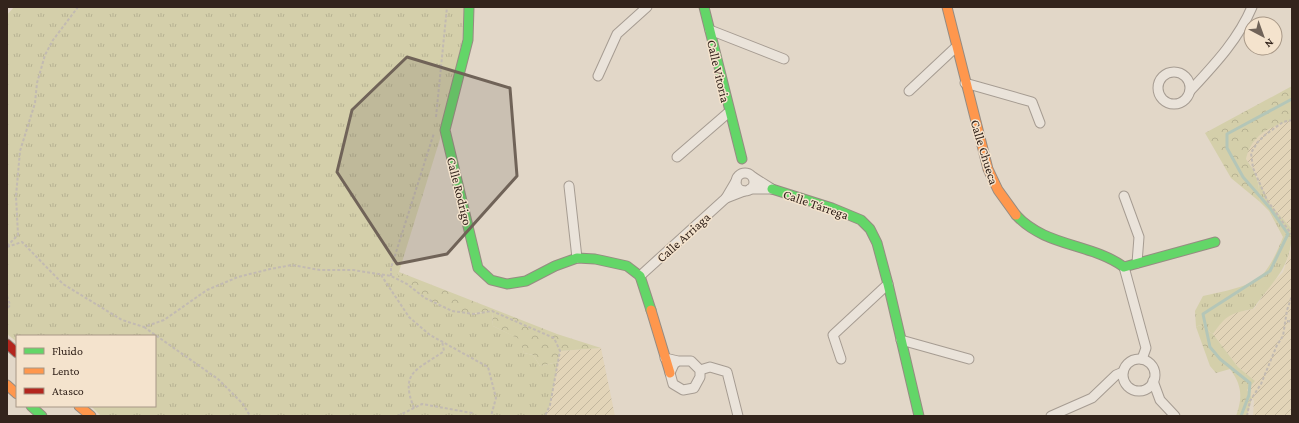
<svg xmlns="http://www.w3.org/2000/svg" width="1299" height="423" viewBox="0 0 1299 423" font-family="'Crimson Pro',serif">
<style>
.farmland{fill:url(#farmland-furrows)}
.grass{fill:url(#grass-tufts)}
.forest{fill:url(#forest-crowns)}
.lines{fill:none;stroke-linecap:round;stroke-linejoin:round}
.stream{stroke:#b4c6b8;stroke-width:3}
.street-casing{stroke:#a69c92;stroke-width:11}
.fast-casing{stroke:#968c82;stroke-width:11}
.slow-casing{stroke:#968c82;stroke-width:11}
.jam-casing{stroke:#968c82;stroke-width:11}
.path{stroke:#c2bab2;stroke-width:2;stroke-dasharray:3 2;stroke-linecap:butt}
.street{stroke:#eae3da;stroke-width:9}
.fast{stroke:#63d668;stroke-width:9}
.slow{stroke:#ff974d;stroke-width:9}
.jam{stroke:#b3261e;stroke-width:9}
.marked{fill:#706358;fill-opacity:0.2;stroke:#706358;stroke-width:3;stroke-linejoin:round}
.labels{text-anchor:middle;stroke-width:3;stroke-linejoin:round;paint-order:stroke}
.street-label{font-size:13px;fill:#33241c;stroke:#f4e3cd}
</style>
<defs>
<pattern id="farmland-furrows" width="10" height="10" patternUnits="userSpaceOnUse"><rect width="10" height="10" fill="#e2d4b8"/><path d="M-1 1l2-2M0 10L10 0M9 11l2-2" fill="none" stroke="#c2b69e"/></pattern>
<pattern id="grass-tufts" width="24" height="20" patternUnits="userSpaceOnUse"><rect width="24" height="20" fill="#d4cfaa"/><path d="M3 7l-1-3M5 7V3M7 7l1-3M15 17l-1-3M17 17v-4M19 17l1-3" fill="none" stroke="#b6b292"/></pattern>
<pattern id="forest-crowns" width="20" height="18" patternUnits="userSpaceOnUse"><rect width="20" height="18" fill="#d4cfaa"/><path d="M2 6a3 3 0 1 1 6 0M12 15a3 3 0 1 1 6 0" fill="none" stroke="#b6b292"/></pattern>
</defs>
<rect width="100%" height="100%" fill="#e2d7c8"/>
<!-- farmland -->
<g class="farmland">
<path d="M1292 120V229L1270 204 1253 168 1246 159 1248 149 1258 136 1272 126Z"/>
<path d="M1292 246V416H1253L1254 401 1247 390 1254 381 1238 367 1213 334 1223 319 1232 313 1254 309 1272 283 1283 272Z"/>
<path d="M601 348 615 416H545L550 405 560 351Z"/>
</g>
<!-- grass -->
<g class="grass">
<path d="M14 7H464L462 41 440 139 398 275 474 314 492 311 493 326 520 339 524 353 533 355 540 366 558 362 550 405 545 416H101L91 406H155V336H17V342L7 334V15Z"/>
<path d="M1258 179 1270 204 1292 229C1292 268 1274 279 1253 309 1231 313 1226 315 1213 334L1200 325 1196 327 1195 311 1203 296C1220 292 1252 287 1264 273 1273 262 1278 249 1283 237L1269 211 1260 202Z"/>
</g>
<!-- forest -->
<g class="forest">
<path d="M1292 86V120C1271 126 1251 135 1246 159 1258 175 1259 183 1260 202L1231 178 1205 133Z"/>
<path d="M399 272 557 334 601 348 560 351 558 362 540 366 533 355 524 353 519 339 493 326 492 311C479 313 465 315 452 311 432 305 413 290 398 275Z"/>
<path d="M1200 325 1213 334 1238 367 1255 381 1247 390 1252 398 1247 416H1236C1243 398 1242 385 1230 369L1216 373 1210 366 1196 327Z"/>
</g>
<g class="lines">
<!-- stream -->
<path class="stream" d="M1241 416 1249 395 1250 383 1220 359 1210 347 1203 314 1270 271 1288 234 1270 208 1243 177 1227 148V134L1292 99"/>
<defs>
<g id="street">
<path d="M710 30 784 59"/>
<circle cx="1174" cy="88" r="16"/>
<path d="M598 76 617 34 647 7"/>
<path d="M965 83 1032 102 1040 123"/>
<path d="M909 91 956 47"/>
<path d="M1190 91C1214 65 1238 40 1252 7"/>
<path d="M677 157 729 112"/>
<circle cx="745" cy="182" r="9"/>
<path d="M736 181 726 198 744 191"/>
<path d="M569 186 577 258"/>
<path d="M750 189H772L753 177"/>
<path d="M1124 196 1139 237 1137 263"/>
<path d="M1124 267 1146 348 1142 359"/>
<path d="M640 276 726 198"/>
<path d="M901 340 969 359"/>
<path d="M665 358 678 361H691L700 370V377L694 388 683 390 673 384 670 373 674 364 678 361"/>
<path d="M841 359 833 335 888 284"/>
<circle cx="1139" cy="375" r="16"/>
<path d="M700 370 710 367 727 372 738 416"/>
<path d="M1153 381 1160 400 1175 416"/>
<path d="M1051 416 1092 398 1116 375 1123 372"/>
</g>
<g id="fast">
<path d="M469 7 468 40 445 130 478 268 491 280 507 284 526 281 555 266 577 258 595 259 627 266 640 276 651 310"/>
<path d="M704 7 742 159"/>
<path d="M772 189 832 208 861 220 870 229 877 243 888 284 919 416"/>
<path d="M1016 215C1045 247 1091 243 1124 267L1215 242"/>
<path d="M31 406 42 416"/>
</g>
<g id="slow">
<path d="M947 7 988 169 998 190 1016 215"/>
<path d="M651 310 670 373"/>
<path d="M7 385 17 394"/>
<path d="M79 406 91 416"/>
</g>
<path id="jam" d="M7 344 17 353"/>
</defs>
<!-- street casing -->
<use href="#street" class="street-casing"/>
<!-- fast casing -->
<use href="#fast" class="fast-casing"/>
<!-- slow casing -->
<use href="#slow" class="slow-casing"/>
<!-- jam casing -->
<use href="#jam" class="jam-casing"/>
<!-- path -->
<g class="path">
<path d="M436 117 447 7"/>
<path d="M1292 120 1283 122 1265 135 1257 143 1251 153 1253 168 1267 200 1292 235"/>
<path d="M7 246 18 235 16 196 20 151 35 103 37 83 45 55 53 40 78 7"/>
<path d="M7 247 22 242 63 284 122 320 144 327 164 320 207 290 238 277 270 269 292 265 320 270H353L391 276 407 284 425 298 452 311 474 314 492 311 554 338 560 351 550 405 545 416"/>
<path d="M381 275 409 317 430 335 488 367 496 398 491 416"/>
<path d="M391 276V268L434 133"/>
<path d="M7 296 10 305 7 309"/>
<path d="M1287 321 1292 322"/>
<path d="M144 327 218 379 243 404 250 416"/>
<path d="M414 408C399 371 418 370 444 351L442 341"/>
<path d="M398 416 422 404 472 413 474 416"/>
<path d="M1247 416 1250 401 1261 384 1277 345 1283 336 1287 310 1292 296"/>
</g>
<!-- street -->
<use href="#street" class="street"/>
<!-- fast -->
<use href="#fast" class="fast"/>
<!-- slow -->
<use href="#slow" class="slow"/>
<!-- jam -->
<use href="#jam" class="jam"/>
</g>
<!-- marked area -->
<path class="marked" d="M407 57 510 88 517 176 447 254 397 264 337 172 352 110Z"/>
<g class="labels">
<!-- street labels -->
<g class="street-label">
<text transform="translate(719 71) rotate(77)" y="5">Calle Vitoria</text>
<text transform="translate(985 152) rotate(73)" y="5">Calle Chueca</text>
<text transform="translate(460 191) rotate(76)" y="5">Calle Rodrigo</text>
<text transform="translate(816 204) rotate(19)" y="5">Calle Tárrega</text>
<text transform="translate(683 237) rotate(-42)" y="5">Calle Arriaga</text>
</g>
</g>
<!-- border -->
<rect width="1299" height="423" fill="none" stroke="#33241c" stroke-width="16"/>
<!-- legend -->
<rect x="16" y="335" width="140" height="72" fill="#f4e3cd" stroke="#a79786"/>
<rect x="24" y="348" width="20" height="6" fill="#63d668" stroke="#a79786"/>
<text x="52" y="355" font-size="12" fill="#33241c">Fluido</text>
<rect x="24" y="368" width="20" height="6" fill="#ff974d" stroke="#a79786"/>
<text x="52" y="375" font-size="12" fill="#33241c">Lento</text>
<rect x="24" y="388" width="20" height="6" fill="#b3261e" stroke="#a79786"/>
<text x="52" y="395" font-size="12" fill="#33241c">Atasco</text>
<!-- north arrow -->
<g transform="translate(1263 36) rotate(139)"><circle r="19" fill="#f4e3cd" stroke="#a79786"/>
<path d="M0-3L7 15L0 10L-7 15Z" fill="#706358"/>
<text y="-6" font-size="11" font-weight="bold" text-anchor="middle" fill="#33241c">N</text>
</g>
</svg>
